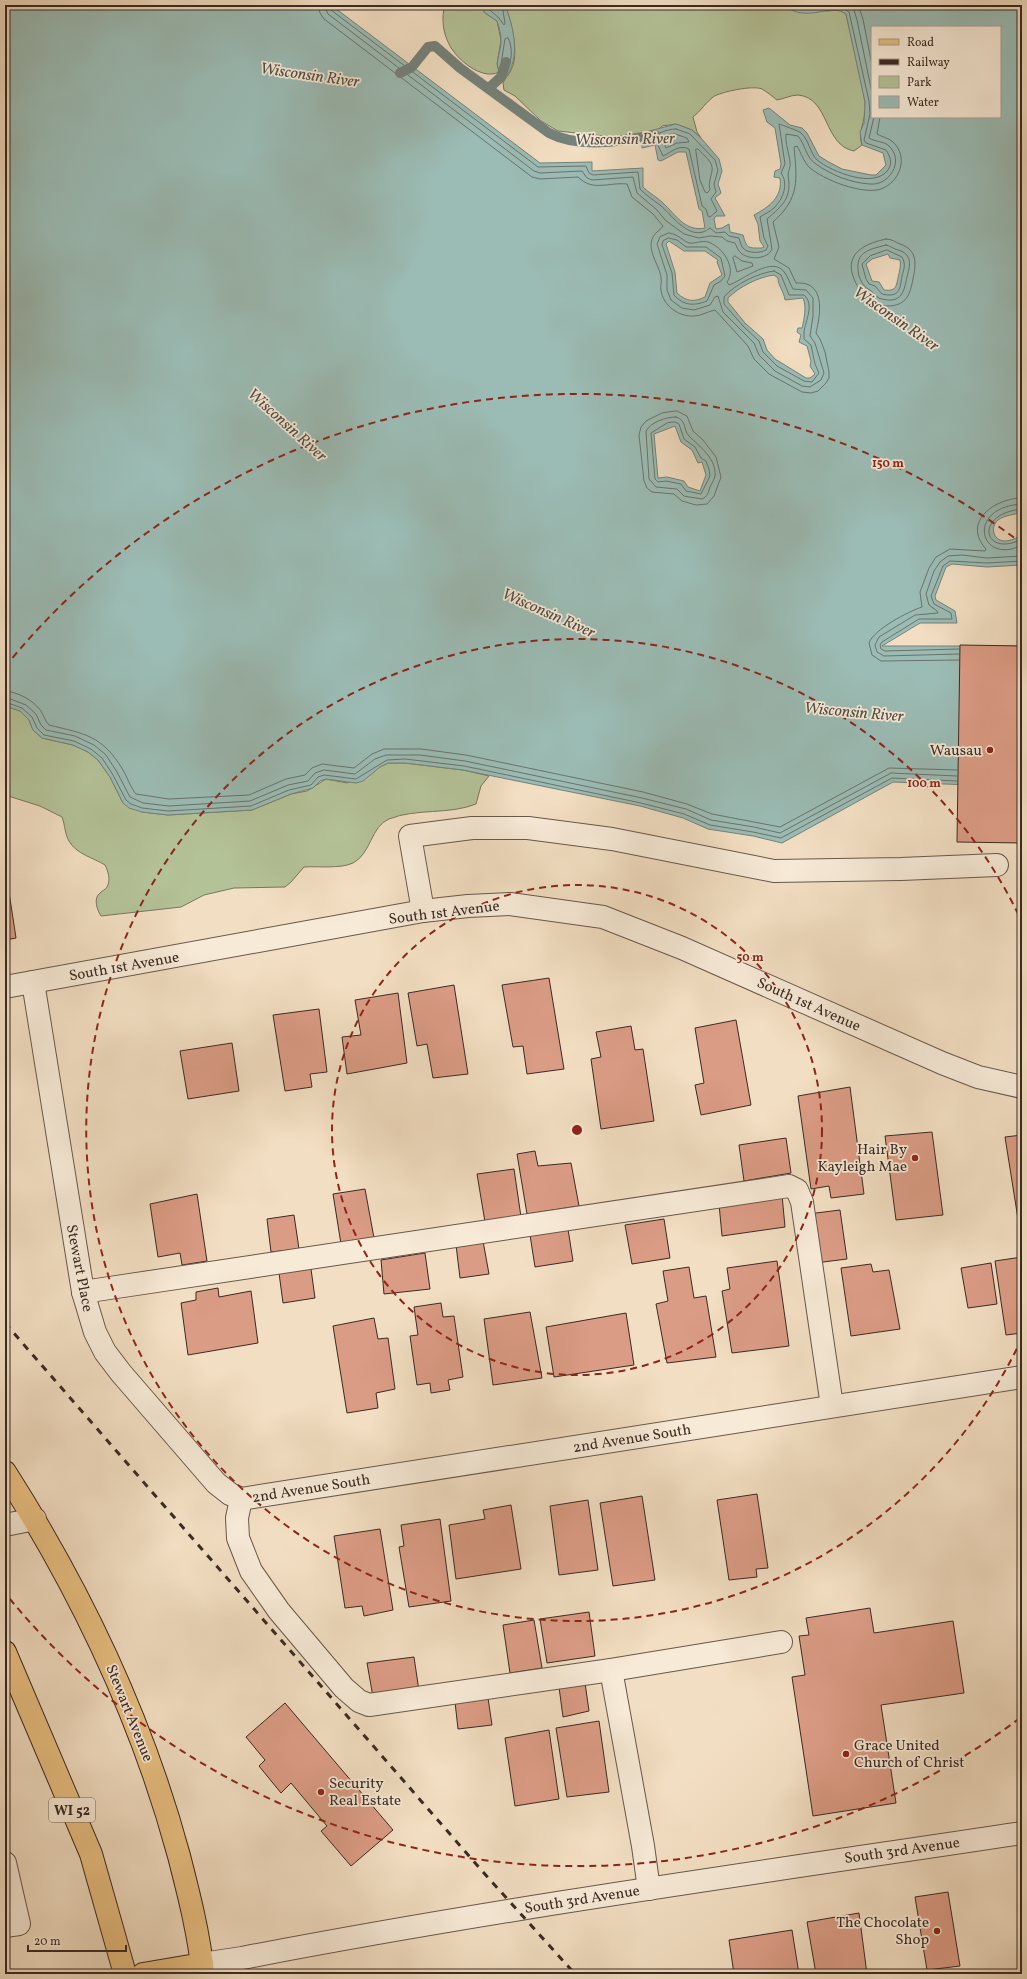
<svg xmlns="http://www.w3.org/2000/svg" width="1027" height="1979" viewBox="0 0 1027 1979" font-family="Vollkorn,serif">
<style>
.green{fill:#b4c298;stroke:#77765e}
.water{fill:#9bbcb5;stroke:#74827b;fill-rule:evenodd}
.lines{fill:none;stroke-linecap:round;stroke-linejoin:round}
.shore{stroke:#6a736c;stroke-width:1}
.stream{stroke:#74827b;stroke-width:10}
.building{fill:#db9c85;stroke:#3a2a23}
.minor-casing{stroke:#68574b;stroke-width:24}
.major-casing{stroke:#3a2a23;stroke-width:24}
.minor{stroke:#f7ead7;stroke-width:22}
.major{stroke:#e9bf81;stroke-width:22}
.rail{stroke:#3a2a23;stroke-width:3;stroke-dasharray:7 7;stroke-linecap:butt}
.ring{fill:none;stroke:#8f2418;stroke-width:2;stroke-dasharray:7 5}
.poi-dot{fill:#8f2418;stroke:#f7ead7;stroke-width:1.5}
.labels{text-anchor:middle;stroke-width:3.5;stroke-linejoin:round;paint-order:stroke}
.shield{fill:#f7ead7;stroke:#736459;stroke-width:1}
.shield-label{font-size:14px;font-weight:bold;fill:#3a2a23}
.poi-label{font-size:15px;fill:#3a2a23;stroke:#f7ead7;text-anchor:end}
.street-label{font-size:15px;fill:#3a2a23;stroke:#f7ead7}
.water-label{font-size:16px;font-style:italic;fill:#524e48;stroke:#f7ead7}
.centre{fill:#8f2418;stroke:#f7ead7;stroke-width:2}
.ring-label{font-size:12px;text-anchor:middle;font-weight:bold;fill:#8f2418;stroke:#f7ead7;stroke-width:3.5;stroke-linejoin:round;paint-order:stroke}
</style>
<rect width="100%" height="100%" fill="#f2dec2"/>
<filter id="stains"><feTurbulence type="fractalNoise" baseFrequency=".005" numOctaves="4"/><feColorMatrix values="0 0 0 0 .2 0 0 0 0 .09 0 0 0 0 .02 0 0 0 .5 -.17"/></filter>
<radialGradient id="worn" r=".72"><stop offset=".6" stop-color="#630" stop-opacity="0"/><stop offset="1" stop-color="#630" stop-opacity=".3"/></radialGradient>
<!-- green -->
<g class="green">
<path d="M445 5H480L485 13 497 21 501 40 497 64 499 72C482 81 456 59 449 44 443 33 441 17 445 5Z"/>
<path d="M505 5H783L786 7 827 11 840 10 846 14 848 23C854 48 862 77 865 103 867 118 857 133 862 145L854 151C823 145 830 98 798 95 791 95 783 99 777 100 772 96 767 92 762 89 753 85 720 92 713 97 706 102 701 111 693 117L697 132 701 138 692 130 676 124 662 126 658 130 650 132 613 137 558 131 541 121 515 96 504 90 503 83C505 78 509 75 511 70 520 54 511 21 505 5Z"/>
<path d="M5 706 20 711 29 720 33 730 42 738 73 745 88 752 98 760 110 777 123 803 142 812 168 815 252 810 291 794 307 791 326 779 347 783 388 763H405L463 770 489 776 481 786 476 804C449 815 416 808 389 819 371 826 371 854 353 863 340 869 319 866 304 867L291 882 285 887 234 888 204 895 181 907 101 916C97 910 93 898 100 893 102 891 106 889 107 887 111 880 108 871 105 865 94 858 76 854 69 841 65 835 65 825 62 817L40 806 5 795Z"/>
</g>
<!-- water -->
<g class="water">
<path d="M5 5H331L540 163 592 162V171L643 168V187C649 193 657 197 663 203 676 215 685 232 705 228L702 211 699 209 686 152H678L661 161 658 160 655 145 642 148V133L676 124 692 130 701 138 719 159 722 171 718 184 721 193 715 198 725 216H716L714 219 716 229 722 228 729 224 730 232 743 235C747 249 748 248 762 248L764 247 760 241 758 224 754 215C769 207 783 197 780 178L774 177 775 171 780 169 781 164 775 128 767 122 763 110 769 108 790 125 802 128 807 133 819 156 827 161 842 169 871 175H876L886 165 883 153 862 145 860 132 864 123 865 102 846 14C833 5 818 15 803 13 796 13 789 9 783 5H1022V512C1014 515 1005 515 998 520 990 527 993 540 1004 541 1011 541 1016 538 1022 535V565L987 567 952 564 946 567 935 596 936 600 955 611 957 623H920L882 646H1022V787L893 782 782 843 753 836 708 829 683 818 640 806 463 770 405 763H388L380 767 363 781 356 783 326 779 320 781 313 788 291 794 252 810 168 815 142 812 129 808 123 803 110 777 98 760 88 752 73 745 42 738 33 730 29 720 20 711 5 706ZM872 27H1000V117H872ZM669 241 684 251H705L718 260 717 262 722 275 710 283 705 297C694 302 687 302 677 293L675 272 666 244ZM888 254 890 258 900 260C901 266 900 268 899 274 896 284 898 292 884 290L879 282 872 281 866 264 872 259ZM774 275 778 278C778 286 784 291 785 300L803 298C807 307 804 319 802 328H798L797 332 801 335 799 342 807 346 811 361 810 366 815 374 810 378H806L775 359 767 350 763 339 745 323 728 302V298C739 287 758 277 774 275ZM675 426 681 442 692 450 698 463 702 462 706 475 700 491 688 487 684 481 667 477 658 478 654 434Z"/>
<path d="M480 5H505C514 28 521 58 505 78 491 65 501 56 501 40 501 33 499 27 497 21L485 13Z"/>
</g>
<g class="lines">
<!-- shore -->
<g class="shore">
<path d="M318 5 320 13 324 19 532 177 540 179 578 177C593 192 608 182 627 184L632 197 653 214 663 226C661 230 655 232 653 237 646 251 660 265 661 278 662 282 660 286 661 290 663 306 679 317 694 316 702 316 708 311 715 310L748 346 754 359 769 374 802 392 811 393 818 391 826 383 829 378V372L825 352 820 339 816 333C819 320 825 293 809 285 805 283 801 283 796 283L789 268 774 259 779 247 773 222C800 198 797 180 794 147L797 146C801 153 804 162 809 167 823 180 863 195 881 189 900 182 909 157 893 142 889 138 882 137 877 134L880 117"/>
<path d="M324 5 328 14 534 171 540 173 582 171 587 178 592 180 633 177 637 193 657 210 665 220 684 234 699 238 710 236 722 237 727 241 735 243C737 247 738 251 742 254 751 260 768 259 772 249L767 219C783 205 792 198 788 175 788 171 791 167 790 162 789 153 785 143 786 134L798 136C805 144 806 158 816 164 831 175 851 183 870 184 889 186 905 161 889 146 884 141 875 142 869 138L874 117"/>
<path d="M329 5 331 10 538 167 586 166 589 173 593 175 638 172 640 189C646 195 653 200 660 205 672 215 691 244 710 228L716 233 725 232 729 236 739 238C740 241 741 246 743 248 748 254 761 253 766 250L768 246 764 238 760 217C764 214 770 212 774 208 783 199 789 184 781 173L785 164 779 124C782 125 799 131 801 133 809 140 810 153 817 160 832 172 874 189 888 170 893 163 890 156 886 150L866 143 864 140 870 114 869 101 849 12 840 6 803 9 791 5"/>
<path d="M484 5 499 18 504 25 505 23 502 5"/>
<path d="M849 5 854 10 857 20 872 93"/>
<path d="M858 5 863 19 872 65"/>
<path d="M508 38C513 46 513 65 504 72L501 64 505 39Z"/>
<path d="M676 129 690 134 715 160 718 170 714 184 716 192 711 199 717 211 710 217 708 216 706 209 702 206 689 149C679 144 672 152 663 156L657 143 646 142 647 137C658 135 665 129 676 129Z"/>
<path d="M675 134 687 138 689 142 677 143 666 148 662 138 667 135Z"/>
<path d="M696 149H698C703 155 714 162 712 171 711 178 708 182 710 190L707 193 705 192 700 180Z"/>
<path d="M669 233C678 234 683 241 689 243 695 244 702 240 708 242 723 247 737 268 727 282L729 285C742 281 773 254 785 273 788 277 790 284 793 289L806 290 813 298V316L810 336 815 343 824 373 821 380 810 387 802 386 775 371 759 355 754 343 723 312 718 296 715 297 710 305 694 310 682 308 671 300 667 290V275L657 244 660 237Z"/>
<path d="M669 238 677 240 686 247H706L721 258 725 276 721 281 714 285 707 301C694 306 684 306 674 295L672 273 662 245 663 241Z"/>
<path d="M886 239C892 239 895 242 900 244 918 250 916 264 913 279 910 294 907 306 887 306 877 306 874 300 867 295 858 289 855 283 852 273 847 251 868 243 886 239Z"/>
<path d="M886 245C890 246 891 247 895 249 897 250 900 250 903 252 913 258 909 268 907 277 904 291 902 304 882 299 876 298 873 291 868 289 863 286 861 281 859 276 854 253 866 250 886 245Z"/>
<path d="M887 250 902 257C906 264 904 269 902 276 900 290 899 298 882 294L875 286 869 284 866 279 862 264 870 256Z"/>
<path d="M735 256 742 261 752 263 753 266 737 272 733 258Z"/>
<path d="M774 271 781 275 789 295H804C815 304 805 322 804 332 804 335 804 337 804 339L811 345 815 364 819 373 812 382 804 381 777 366 763 352 759 341 743 326 724 304V297C735 284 758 273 774 271Z"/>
<path d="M677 411 687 416 693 431 703 440 716 457 721 477 714 496 707 504 696 505 682 501 674 494 652 492 647 488 644 481 639 435 641 427 646 421 662 413Z"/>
<path d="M676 417C687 420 683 430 689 436 699 446 717 459 715 476 714 480 712 483 710 487 708 493 708 496 702 499L684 496 677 489 656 487 649 479 646 431C651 422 666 417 676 417Z"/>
<path d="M675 422 679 424 684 439 695 447 701 458 706 461 709 469 710 476 701 494 686 491 681 484 666 481 658 482 655 479 651 433 667 423Z"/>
<path d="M1022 504C964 507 980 567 1022 545"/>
<path d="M1022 509C972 514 984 559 1022 539"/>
<path d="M959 649 885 651 881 649 880 645 882 642 919 619H952L951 613 934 604 931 596 943 566 950 561 987 563 1022 561"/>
<path d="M959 654 884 656 877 652 875 645 879 637 915 615 938 613 937 611 929 605 926 594 934 571 940 562 948 556 962 555 987 558 1022 556"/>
<path d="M959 660 881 661 872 655 869 643C873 630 909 611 922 607L920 592 929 568 936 557 950 549 985 551 986 549C961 521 996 498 1022 498"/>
<path d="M5 691C18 692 33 700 41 711 44 716 45 721 49 725 85 734 102 735 123 770 127 777 131 788 136 794L169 799 249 795 286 779 305 775 312 768 322 764 354 768 372 754 384 749H421L466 755 643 792 687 804 712 814 780 827 889 768 957 770"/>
<path d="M5 697 26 705 36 714 41 725 46 730 75 736 94 745 106 755 117 772 130 797 143 803 169 806 250 801 288 785 308 781 315 773 324 770 355 774 375 759 386 755H420L465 761 642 798 686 809 711 820 754 827 780 833 891 773 957 776"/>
<path d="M5 702 22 708 32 717 37 728 44 735 74 741 91 749 102 758 113 775 126 800 131 804 142 808 168 811 251 806 289 790 311 785 318 777 324 775 356 779 387 760 405 759 464 766 641 803 684 814 710 825 753 832 781 838 892 778 957 781"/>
</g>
<!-- stream -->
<g class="stream">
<path d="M400 73 412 67 428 47 435 46 460 68 549 133C580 149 622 141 655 135"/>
<path d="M489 88 501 77 506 62"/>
</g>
</g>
<!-- building -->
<g class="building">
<path d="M960 645 1022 646V843L957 842Z"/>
<path d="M5 866 16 938 5 940Z"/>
<path d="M549 978 564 1069 527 1074 523 1046 513 1047 502 985Z"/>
<path d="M454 985 468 1074 433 1078 427 1044 417 1046 408 993Z"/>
<path d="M398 993 407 1063 347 1074 342 1037 361 1035 355 1000Z"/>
<path d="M319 1009 327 1072 310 1074 312 1087 285 1091 273 1015Z"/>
<path d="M736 1020 751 1105 701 1115 695 1085 704 1083 695 1028Z"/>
<path d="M631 1026 635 1050 643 1049 654 1121 601 1129 591 1059 601 1057 596 1032Z"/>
<path d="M232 1043 239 1091 188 1099 180 1051Z"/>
<path d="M850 1087 864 1194 831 1198 829 1186 811 1189 798 1096Z"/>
<path d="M932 1132 943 1215 896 1220 885 1136Z"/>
<path d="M1022 1135V1244L1005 1137Z"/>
<path d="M786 1138 791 1173 744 1181 739 1145Z"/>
<path d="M535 1151 538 1166 571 1163 579 1206 527 1214 517 1154Z"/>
<path d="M514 1169 521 1217 485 1222 477 1174Z"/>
<path d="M365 1189 374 1238 341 1244 333 1194Z"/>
<path d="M197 1194 207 1261 182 1265 180 1253 158 1257 150 1204Z"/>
<path d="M782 1195 785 1227 722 1236 719 1204Z"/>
<path d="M840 1210 847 1259 815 1263 808 1214Z"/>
<path d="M294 1215 299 1249 271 1252 267 1219Z"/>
<path d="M664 1219 670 1258 632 1264 625 1225Z"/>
<path d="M568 1229 573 1261 535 1267 530 1235Z"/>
<path d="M483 1241 489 1274 460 1278 456 1245Z"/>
<path d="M425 1253 430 1289 384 1294 381 1260Z"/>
<path d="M1022 1257V1333L1006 1335 995 1261Z"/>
<path d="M777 1261 789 1346 732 1353 722 1291 730 1289 727 1268Z"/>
<path d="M991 1263 997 1304 968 1308 961 1268Z"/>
<path d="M871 1264 873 1272 889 1270 900 1329 851 1336 841 1268Z"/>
<path d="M689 1267 694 1298 706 1296 716 1357 667 1363 656 1304 668 1301 663 1271Z"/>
<path d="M311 1269 315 1298 283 1303 279 1273Z"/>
<path d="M218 1288 219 1297 251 1291 258 1343 188 1355 181 1303 196 1300V1292Z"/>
<path d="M441 1303 443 1317 454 1316 463 1377 448 1380 450 1390 431 1393 430 1383 417 1385 410 1336 418 1335 414 1307Z"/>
<path d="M530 1312 542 1378 493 1385 484 1319Z"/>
<path d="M626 1313 634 1365 554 1377 546 1327Z"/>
<path d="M374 1318 378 1339 388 1338 395 1389 376 1393 378 1408 347 1413 333 1326Z"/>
<path d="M757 1494 768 1568 756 1569 757 1577 729 1580 717 1500Z"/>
<path d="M642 1496 655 1580 613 1586 600 1503Z"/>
<path d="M588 1500 598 1570 559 1575 550 1506Z"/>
<path d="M511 1505 521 1569 456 1579 449 1525 485 1519 483 1510Z"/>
<path d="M440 1519 451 1601 409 1607 399 1547 404 1546 401 1525Z"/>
<path d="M380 1529 393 1610 364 1616 362 1606 345 1608 334 1536Z"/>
<path d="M870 1608 874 1633 953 1621 964 1693 881 1705 896 1803 813 1816 792 1677 805 1675 799 1636 809 1635 806 1618Z"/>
<path d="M589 1612 595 1656 547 1663 540 1619Z"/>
<path d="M534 1620 542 1668 510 1673 503 1625Z"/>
<path d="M414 1657 419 1691 373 1697 367 1663Z"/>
<path d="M585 1683 589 1711 563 1717 559 1687Z"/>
<path d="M488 1698 492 1725 458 1729 455 1702Z"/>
<path d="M285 1703 393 1830 351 1866 321 1831 327 1826 291 1783 281 1793 259 1766 265 1760 246 1737Z"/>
<path d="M599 1721 609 1792 567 1797 556 1728Z"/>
<path d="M549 1730 559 1799 515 1806 505 1738Z"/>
<path d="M948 1892 960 1966 927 1970 915 1897Z"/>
<path d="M859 1913 867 1974H816L807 1922Z"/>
<path d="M792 1930 799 1974H734L729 1940Z"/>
</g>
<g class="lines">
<defs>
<g id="minor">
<path d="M423 911 410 836 472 828H528L612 839 774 871 901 869 997 865"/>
<path d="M33 982 83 1292 95 1332 105 1352 121 1373 216 1483 230 1494 241 1499"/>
<path d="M5 987 423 911 468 906 510 904 603 917 682 948 942 1063 978 1077 1022 1087"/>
<path d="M83 1292 789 1186 797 1190 802 1202 832 1406"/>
<path d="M241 1499 1022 1377"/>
<path d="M241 1499 237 1518 238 1538 251 1571 279 1611 344 1688 359 1701 369 1705 611 1670 781 1642"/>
<path d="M5 1525 35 1519"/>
<path d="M611 1670 643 1846 649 1889"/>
<path d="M5 1863 19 1924 5 1926"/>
<path d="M202 1964 242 1958C501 1908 762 1872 1022 1833"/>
</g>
<g id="major">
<path d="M5 1472C81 1591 142 1719 179 1856 189 1895 199 1934 203 1974"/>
<path d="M5 1652 91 1854 125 1974"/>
<path d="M143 1974 202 1964"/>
</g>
</defs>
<!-- minor casing -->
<use href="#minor" class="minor-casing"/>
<!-- major casing -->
<use href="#major" class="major-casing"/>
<!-- minor -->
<use href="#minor" class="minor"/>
<!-- major -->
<use href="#major" class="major"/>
<!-- rail -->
<path class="rail" d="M5 1323 483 1872 575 1974"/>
</g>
<!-- distance rings -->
<g class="ring">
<circle cx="577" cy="1130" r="245"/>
<path d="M1022 1338A491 491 0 1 1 1022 922"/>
<path d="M1020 1718A736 736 0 0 1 5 1593M5 667A736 736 0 0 1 1020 542"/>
</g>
<!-- markers -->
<g class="poi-dot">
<circle cx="990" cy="750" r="4"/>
<circle cx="915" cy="1158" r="4"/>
<circle cx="846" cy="1754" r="4"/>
<circle cx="321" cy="1792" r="4"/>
<circle cx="937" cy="1931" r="4"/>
</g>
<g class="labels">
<!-- shield labels -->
<rect class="shield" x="49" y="1798" width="46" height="24" rx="3"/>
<g class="shield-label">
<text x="72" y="1815">WI 52</text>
</g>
<!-- poi labels -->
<g class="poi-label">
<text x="982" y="755">Wausau</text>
<text x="907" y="1154">Hair By<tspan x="907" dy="17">Kayleigh Mae</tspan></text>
<text x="854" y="1750" text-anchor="start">Grace United<tspan x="854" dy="17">Church of Christ</tspan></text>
<text x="329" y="1788" text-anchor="start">Security<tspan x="329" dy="17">Real Estate</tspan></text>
<text x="929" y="1927">The Chocolate<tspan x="929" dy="17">Shop</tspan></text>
</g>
<!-- street labels -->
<g class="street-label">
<text transform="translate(444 912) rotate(-7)" y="5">South 1st Avenue</text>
<text transform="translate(124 966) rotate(-10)" y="5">South 1st Avenue</text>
<text transform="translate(809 1004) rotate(24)" y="5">South 1st Avenue</text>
<text transform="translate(80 1268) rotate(79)" y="5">Stewart Place</text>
<text transform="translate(632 1438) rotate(-9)" y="5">2nd Avenue South</text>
<text transform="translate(311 1488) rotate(-9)" y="5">2nd Avenue South</text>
<text transform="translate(130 1713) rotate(68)" y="5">Stewart Avenue</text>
<text transform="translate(902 1850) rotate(-8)" y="5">South 3rd Avenue</text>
<text transform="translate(582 1899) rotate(-9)" y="5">South 3rd Avenue</text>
</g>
<!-- water labels -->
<g class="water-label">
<text transform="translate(310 74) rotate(8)" y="6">Wisconsin River</text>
<text transform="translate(625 138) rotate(-1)" y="6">Wisconsin River</text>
<text transform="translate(897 318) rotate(35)" y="6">Wisconsin River</text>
<text transform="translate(288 424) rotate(42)" y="6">Wisconsin River</text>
<text transform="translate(549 612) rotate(24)" y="6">Wisconsin River</text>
<text transform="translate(854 711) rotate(5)" y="6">Wisconsin River</text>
</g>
</g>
<circle cx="577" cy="1130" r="6" class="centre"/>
<g class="ring-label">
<text x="888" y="467">150 m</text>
<text x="924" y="787">100 m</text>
<text x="750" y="961">50 m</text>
</g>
<!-- margin -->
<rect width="1027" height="1979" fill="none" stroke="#f2dec2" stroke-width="20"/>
<rect x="6" y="6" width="1015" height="1967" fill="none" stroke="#3a2a23" stroke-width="2"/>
<rect x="10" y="10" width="1007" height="1959" fill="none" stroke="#3a2a23"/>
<!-- legend -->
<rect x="871" y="26" width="130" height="92" fill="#f7ead7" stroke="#ab9d8f"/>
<rect x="879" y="39" width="20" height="6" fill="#e9bf81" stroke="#ab9d8f"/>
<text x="907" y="46" font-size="12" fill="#3a2a23">Road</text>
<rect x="879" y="59" width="20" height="6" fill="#3a2a23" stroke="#ab9d8f"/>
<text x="907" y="66" font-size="12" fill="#3a2a23">Railway</text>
<rect x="879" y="76" width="20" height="12" fill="#b4c298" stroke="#ab9d8f"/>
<text x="907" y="86" font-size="12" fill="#3a2a23">Park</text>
<rect x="879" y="96" width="20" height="12" fill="#9bbcb5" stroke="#ab9d8f"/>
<text x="907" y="106" font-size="12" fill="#3a2a23">Water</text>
<!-- scale -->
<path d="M28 1945v6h98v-6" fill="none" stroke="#3a2a23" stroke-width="2"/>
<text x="34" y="1945" font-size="12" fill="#3a2a23" stroke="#f7ead7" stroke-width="3" paint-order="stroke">20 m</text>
<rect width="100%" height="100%" filter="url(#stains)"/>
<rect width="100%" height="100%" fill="url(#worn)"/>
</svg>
